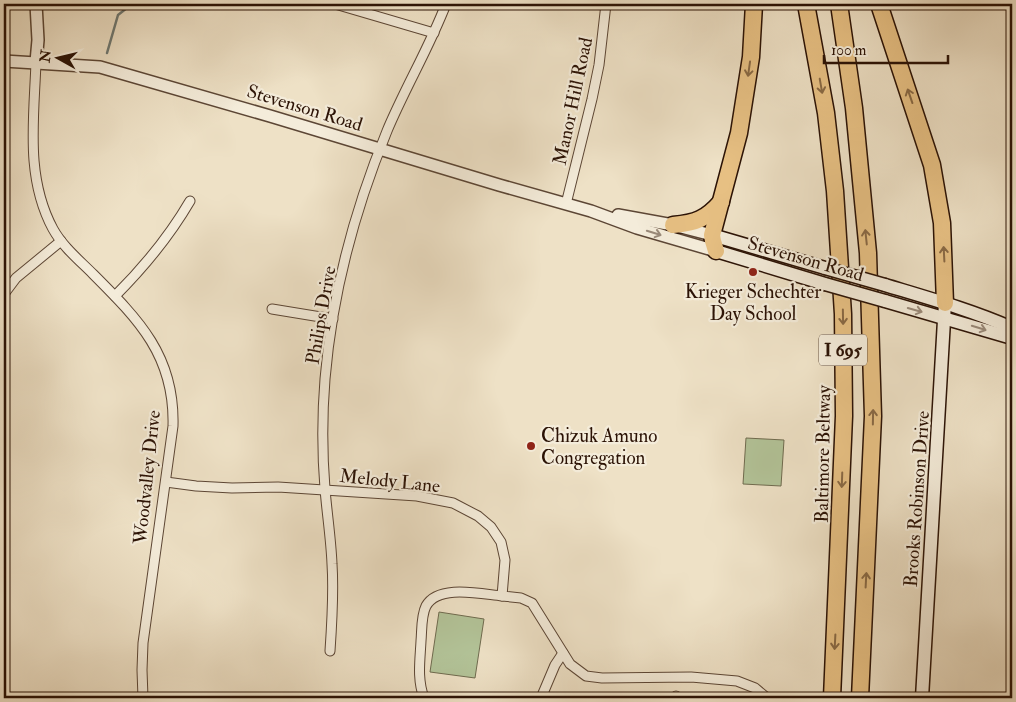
<svg xmlns="http://www.w3.org/2000/svg" width="1016" height="702" viewBox="0 0 1016 702" font-family="'IM FELL Double Pica',serif">
<style>
.green{fill:#b3c499;stroke:#6f6b4f}
.lines{fill:none;stroke-linecap:round;stroke-linejoin:round}
.stream{stroke:#6e7872;stroke-width:2.5}
.minor-casing{stroke:#5c4635;stroke-width:11}
.tertiary-casing{stroke:#5c4635;stroke-width:14}
.secondary-casing{stroke:#2b1205;stroke-width:15}
.motorway-casing{stroke:#2b1205;stroke-width:19}
.minor{stroke:#f4ecda;stroke-width:9}
.tertiary{stroke:#f4ecda;stroke-width:11}
.secondary{stroke:#f4ecda;stroke-width:12}
.motorway{stroke:#e7c083;stroke-width:16}
.secondary-bridge-casing{stroke:#2b1205;stroke-width:15;stroke-linecap:butt}
.secondary-bridge{stroke:#f4ecda;stroke-width:12}
.oneway{stroke:#896944}
.oneway2{stroke:#9a8a7a}
.poi-dot{fill:#8f2418;stroke:#f4ecda;stroke-width:2}
.labels{text-anchor:middle;stroke-width:4.5;stroke-linejoin:round;paint-order:stroke}
.shield{fill:#f4ecda;stroke:#675345;stroke-width:1}
.shield-label{font-size:18px;font-weight:bold;fill:#2b1205}
.street-label{font-size:19px;fill:#2b1205;stroke:#f4ecda}
.poi-label{font-size:19px;fill:#2b1205;stroke:#f4ecda}
</style>
<rect width="100%" height="100%" fill="#eee1c6"/>
<filter id="stains"><feTurbulence type="fractalNoise" baseFrequency=".004" numOctaves="4"/><feColorMatrix values="0 0 0 0 .2 0 0 0 0 .09 0 0 0 0 .02 0 0 0 .5 -.17"/></filter>
<radialGradient id="worn" r=".72"><stop offset=".6" stop-color="#630" stop-opacity="0"/><stop offset="1" stop-color="#630" stop-opacity=".3"/></radialGradient>
<!-- green -->
<g class="green">
<path d="M746 438 784 440 781 486 743 484Z"/>
<path d="M439 612 484 619 475 678 430 672Z"/>
</g>
<g class="lines">
<!-- stream -->
<path class="stream" d="M107 53 118 15 132 4"/>
<defs>
<g id="minor">
<path d="M335 4 434 33"/>
<path d="M36 62C34 119 25 177 53 229 63 247 79 260 93 274 139 320 175 356 173 426L143 643 142 670 143 698"/>
<path d="M566 204 592 99 599 65 606 4"/>
<path d="M4 294 16 278 61 241"/>
<path d="M115 296C144 267 169 237 190 201"/>
<path d="M272 309 333 319"/>
<path d="M166 482 196 486 232 488 278 487 417 496 453 503 478 516 491 527 501 542 505 560 502 596 521 598 532 603 570 664 586 676 602 678 691 677 737 681 755 688 767 698"/>
<path d="M330 651C332 622 334 593 332 564 331 539 327 514 325 489 322 452 322 416 325 379 332 295 355 209 387 131 405 88 429 48 446 4"/>
<path d="M424 698C417 679 420 661 421 641 422 630 421 616 426 606 438 584 481 594 502 596"/>
<path d="M541 698 555 665 563 653"/>
<path d="M676 698V696"/>
</g>
<g id="tertiary">
<path d="M36 4 38 40 36 62"/>
<path d="M4 61 100 67 270 116 499 185 591 211 637 228 716 251"/>
<path d="M618 215 673 225 712 235"/>
</g>
<g id="secondary">
<path d="M712 235 825 268"/>
<path d="M716 251 825 284"/>
<path d="M885 285C928 298 971 310 1012 328"/>
<path d="M885 301 1012 338"/>
<path d="M922 698 945 303"/>
</g>
<g id="motorway">
<path d="M806 4 826 113 835 191 843 314 844 416 832 698"/>
<path d="M839 4 854 108 868 253 873 416 860 698"/>
<path d="M879 4 932 165 942 223 945 303"/>
<path d="M673 225C696 223 706 219 721 202"/>
<path d="M716 251 713 241 712 235 739 133 751 57 754 4"/>
</g>
</defs>
<!-- minor casing -->
<use href="#minor" class="minor-casing"/>
<!-- tertiary casing -->
<use href="#tertiary" class="tertiary-casing"/>
<!-- secondary casing -->
<use href="#secondary" class="secondary-casing"/>
<!-- motorway casing -->
<use href="#motorway" class="motorway-casing"/>
<!-- minor -->
<use href="#minor" class="minor"/>
<!-- tertiary -->
<use href="#tertiary" class="tertiary"/>
<!-- secondary -->
<use href="#secondary" class="secondary"/>
<!-- motorway -->
<use href="#motorway" class="motorway"/>
<defs>
<g id="secondary-bridge">
<path d="M825 268 885 285"/>
<path d="M825 284 885 301"/>
</g>
</defs>
<!-- secondary-bridge casing -->
<use href="#secondary-bridge" class="secondary-bridge-casing"/>
<!-- secondary-bridge -->
<use href="#secondary-bridge" class="secondary-bridge"/>
</g>
<!-- one-way arrows -->
<defs><path id="oneway-shaft" d="M-6 0H5M1.5-3L5.5 0L1.5 3" fill="none" stroke-width="1.6" stroke-linecap="round" stroke-linejoin="round" transform="scale(1.25)"/></defs>
<g class="oneway">
<use href="#oneway-shaft" transform="translate(749 69) rotate(98)"/>
<use href="#oneway-shaft" transform="translate(821 86) rotate(80)"/>
<use href="#oneway-shaft" transform="translate(910 96) rotate(-109)"/>
<use href="#oneway-shaft" transform="translate(866 237) rotate(-96)"/>
<use href="#oneway-shaft" transform="translate(944 254) rotate(-93)"/>
<use href="#oneway-shaft" transform="translate(843 317) rotate(89)"/>
<use href="#oneway-shaft" transform="translate(873 417) rotate(-89)"/>
<use href="#oneway-shaft" transform="translate(842 480) rotate(92)"/>
<use href="#oneway-shaft" transform="translate(866 580) rotate(-87)"/>
<use href="#oneway-shaft" transform="translate(835 642) rotate(93)"/>
</g>
<g class="oneway2">
<use href="#oneway-shaft" transform="translate(654 233) rotate(17)"/>
<use href="#oneway-shaft" transform="translate(915 310) rotate(16)"/>
<use href="#oneway-shaft" transform="translate(979 328) rotate(17)"/>
</g>
<!-- markers -->
<g class="poi-dot">
<circle cx="753" cy="272" r="5"/>
<circle cx="531" cy="446" r="5"/>
</g>
<g class="labels">
<!-- shield labels -->
<rect class="shield" x="819" y="334.5" width="48" height="31" rx="4"/>
<g class="shield-label">
<text x="843" y="356">I 695</text>
</g>
<!-- street labels -->
<g class="street-label">
<text transform="translate(572 101) rotate(-78)" y="7">Manor Hill Road</text>
<text transform="translate(305 107) rotate(17)" y="7">Stevenson Road</text>
<text transform="translate(806 258) rotate(16)" y="7">Stevenson Road</text>
<text transform="translate(320 315) rotate(-80)" y="7">Philips Drive</text>
<text transform="translate(822 454) rotate(-89)" y="7">Baltimore Beltway</text>
<text transform="translate(146 477) rotate(-84)" y="7">Woodvalley Drive</text>
<text transform="translate(390 480) rotate(6)" y="7">Melody Lane</text>
<text transform="translate(916 499) rotate(-86)" y="7">Brooks Robinson Drive</text>
</g>
<!-- poi labels -->
<g class="poi-label">
<text x="753" y="298">Krieger Schechter<tspan x="753" dy="22">Day School</tspan></text>
<text x="541" y="442" text-anchor="start">Chizuk Amuno<tspan x="541" dy="22">Congregation</tspan></text>
</g>
</g>
<!-- margin -->
<rect width="1016" height="702" fill="none" stroke="#eee1c6" stroke-width="20"/>
<rect x="5" y="5" width="1006" height="692" fill="none" stroke="#2b1205" stroke-width="2.5"/>
<rect x="10" y="10" width="996" height="682" fill="none" stroke="#2b1205"/>
<!-- north arrow -->
<g transform="translate(58 58) rotate(278)" stroke="#f4ecda" stroke-width="4" paint-order="stroke">
<path d="M0-4L9 19L0 12L-9 19Z" fill="#2b1205"/>
<text y="-8" font-size="14" font-weight="bold" text-anchor="middle" fill="#2b1205">N</text>
</g>
<!-- scale -->
<path d="M824 55v8h124v-8" fill="none" stroke="#2b1205" stroke-width="2.5"/>
<text x="831" y="55" font-size="15" fill="#2b1205" stroke="#f4ecda" stroke-width="4" paint-order="stroke">100 m</text>
<rect width="100%" height="100%" filter="url(#stains)"/>
<rect width="100%" height="100%" fill="url(#worn)"/>
</svg>
